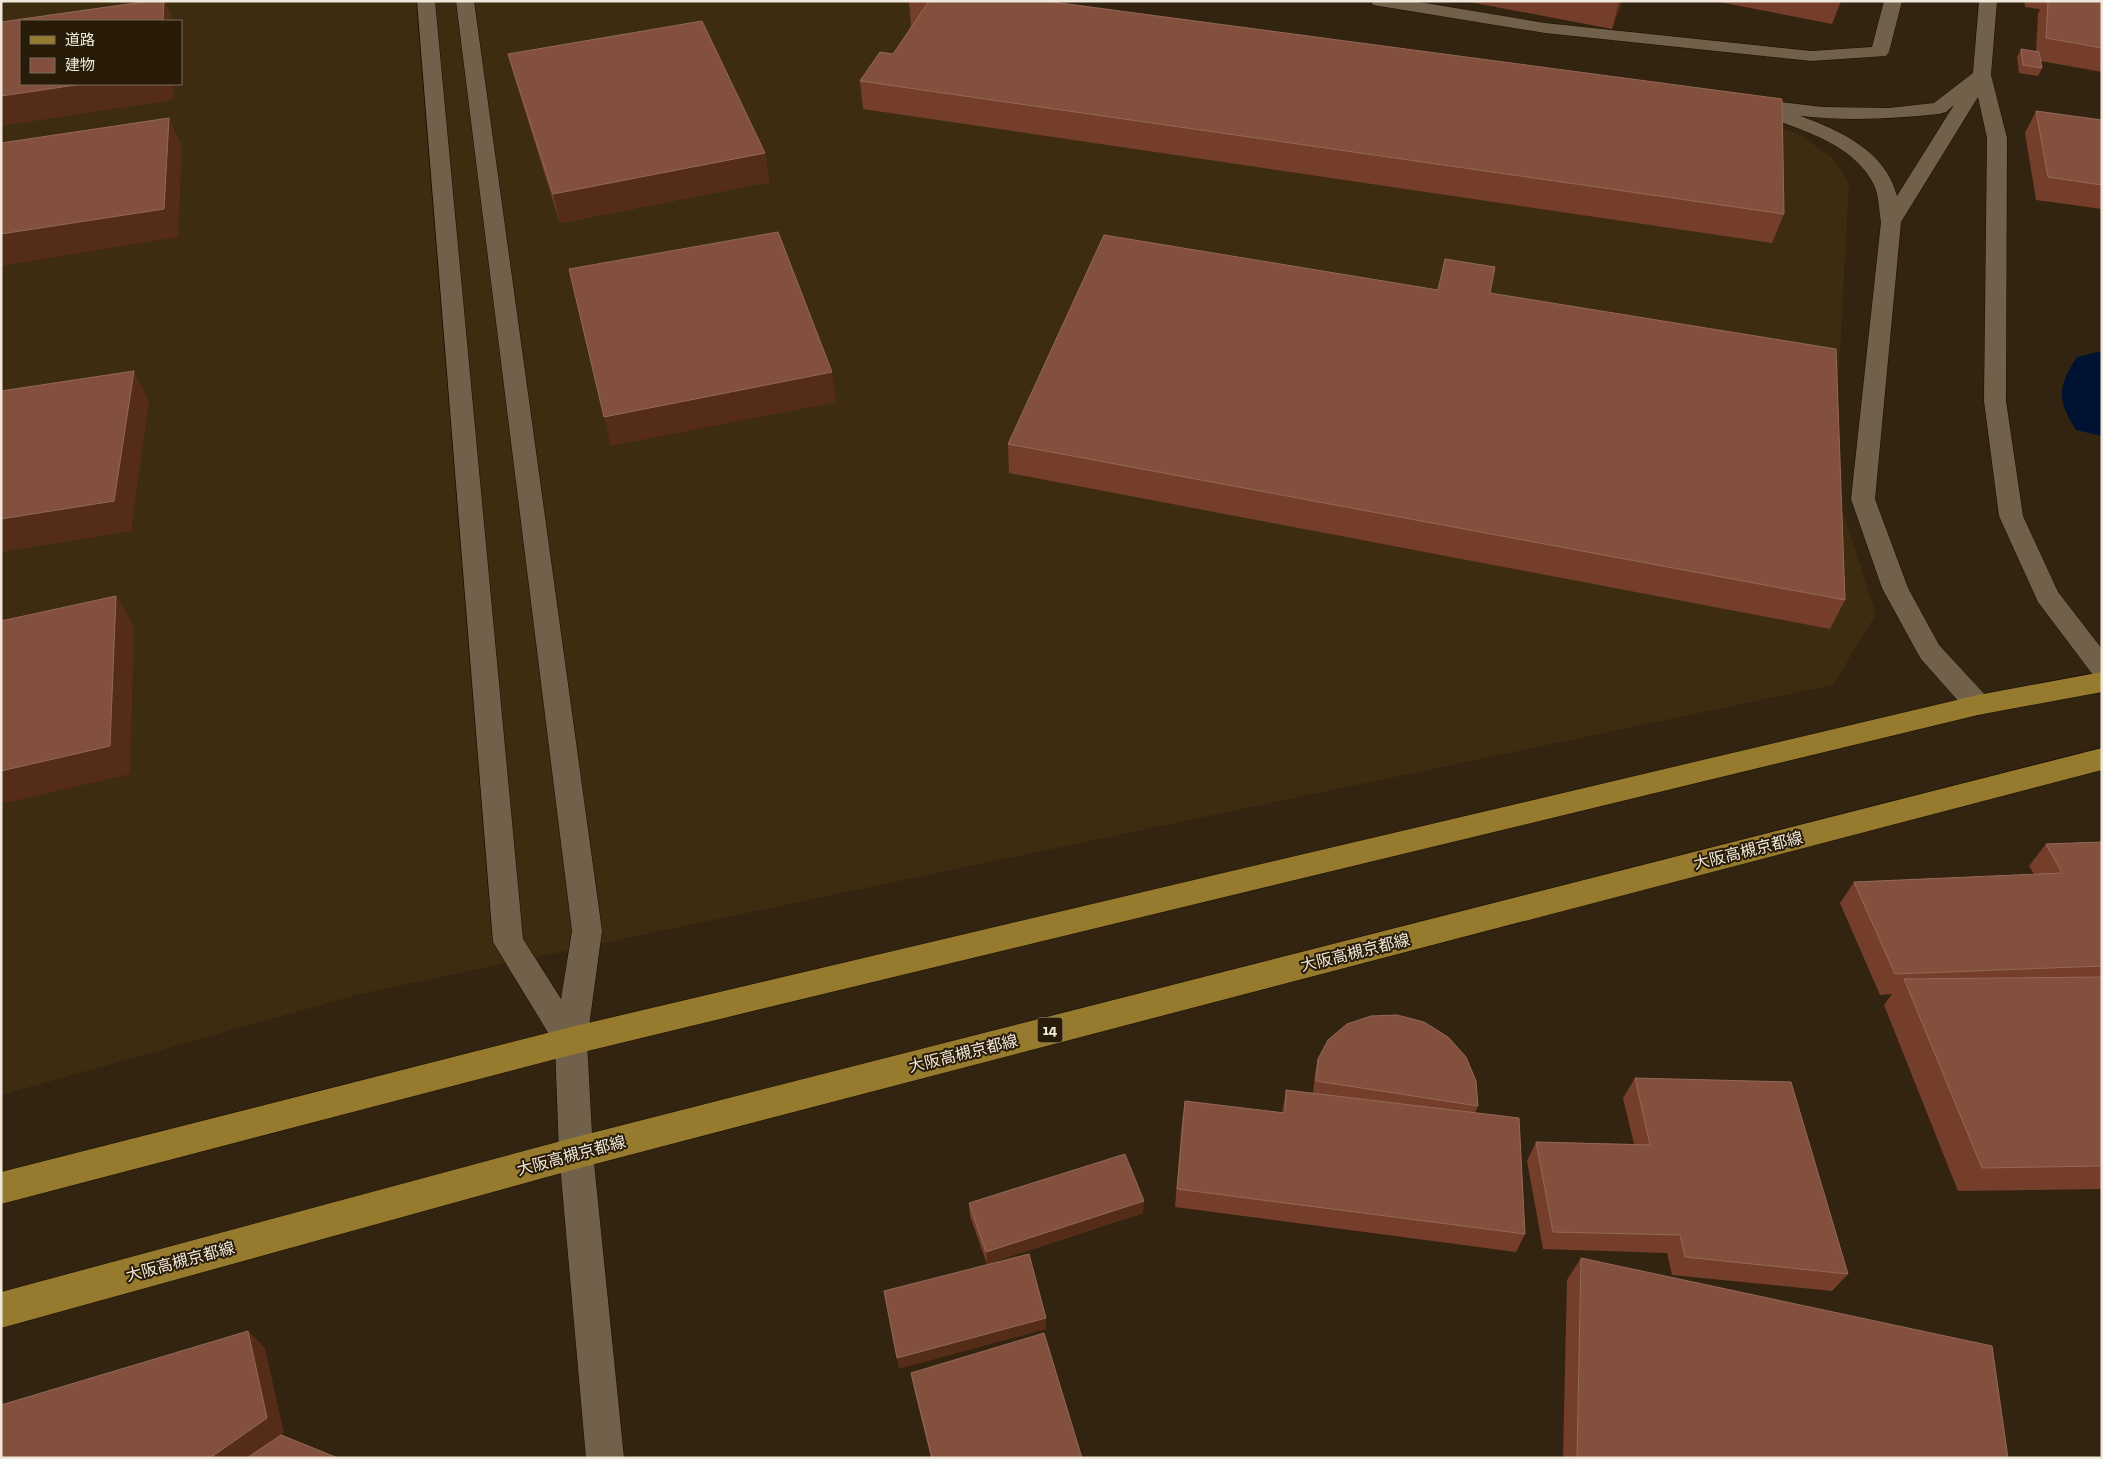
<svg xmlns="http://www.w3.org/2000/svg" width="2103" height="1459" viewBox="0 0 2103 1459" font-family="'Zilla Slab','Noto Sans JP',serif">
<style>
.built{fill:#3e2c11;fill-rule:evenodd}
.lines{fill:none;stroke-linecap:round;stroke-linejoin:round}
.river{fill:#001232;fill-rule:evenodd}
.minor-casing{stroke:#190d00;stroke-width:1}
.major-casing{stroke:#190d00;stroke-width:1}
.minor{fill:#71614b;fill-rule:evenodd}
.major{fill:#967b2e;fill-rule:evenodd}
.wall{fill:#753e2b}
.shaded-wall{fill:#552c18}
.building{fill:#83503e;stroke:#946857}
.labels{text-anchor:middle;stroke-width:4;stroke-linejoin:round;paint-order:stroke}
.shield{fill:#281b07;stroke:#b5aa9c;stroke-width:1}
.shield-label{font-size:15px;font-weight:bold;fill:#f1e8dc}
.street-label{font-size:16px;fill:#f1e8dc;stroke:#281b07}
</style>
<rect width="100%" height="100%" fill="#322410"/>
<!-- built -->
<path class="built" d="M1 1H908L1754 118 1800 135 1834 159 1849 183 1833 482 1876 614 1833 685 360 994 1 1095ZM21 21H181V84H21Z"/>
<g class="lines">
<!-- river -->
<path class="river" d="M2102 351V436L2076 430C2057 400 2057 387 2077 357Z"/>
<defs>
<g id="minor">
<path d="M417 1H435L523 939 561 999 572 931 456 1H474L602 931 587 1041 593 1153 624 1458H586L559 1153 555 1044 493 942Z"/>
<path d="M1371 1H1413L1545 23 1811 51 1872 47 1884 1H1902L1889 52 1886 56 1811 61 1545 33 1379 6 1373 5Z"/>
<path d="M1979 1H1997L1991 75 2007 138 2006 401 2023 516 2058 592 2102 649V678L2093 675 2038 602 1999 516 1984 401 1987 138 1978 97 1901 222 1875 499 1908 588 1939 645 1988 698 1992 705 1988 712 1978 715 1968 712 1921 659 1917 652 1882 588 1851 499 1881 222C1879 211 1879 198 1875 187 1858 150 1817 135 1781 122L1779 118 1782 114 1739 108 1737 104 1739 100 1746 98 1823 107 1889 108 1934 103 1973 73ZM1954 105 1897 196C1886 151 1839 130 1800 116 1847 121 1892 119 1939 114L1946 112Z"/>
</g>
<g id="major">
<path d="M2102 672V692L1978 715 571 1055 1 1204V1172L571 1027 1978 695Z"/>
<path d="M2102 748V770L576 1169 1 1328V1292L576 1137Z"/>
</g>
</defs>
<!-- minor casing -->
<use href="#minor" class="minor-casing"/>
<!-- major casing -->
<use href="#major" class="major-casing"/>
<!-- minor -->
<use href="#minor" class="minor"/>
<!-- major -->
<use href="#major" class="major"/>
</g>
<!-- wall -->
<g class="wall">
<path d="M909 1H1045L1784 214 1772 243 863 109 860 81 893 54 912 26H911Z"/>
<path d="M1464 1H1622L1612 29Z"/>
<path d="M1714 1H1841L1832 24Z"/>
<path d="M2024 1H2102V72L2041 61 2042 68 2038 76 2019 73 2017 57 2021 49 2036 51 2038 14 2040 9 2025 7Z"/>
<path d="M508 54 765 153 769 182 560 223 516 82Z"/>
<path d="M2036 111 2102 120V209L2036 200 2025 133Z"/>
<path d="M1438 290 1490 293 1845 600 1830 629 1009 473 1008 444Z"/>
<path d="M2102 842V1189L1958 1191 1884 1005 1892 994 1880 995 1840 903 1854 882 2034 874 2029 866 2046 844Z"/>
<path d="M1318 1059 1478 1106 1475 1113 1525 1234 1516 1252 1175 1207 1182 1121 1185 1101 1282 1113 1286 1090 1313 1093 1315 1073Z"/>
<path d="M1635 1078 1848 1274 1832 1291 1672 1275 1667 1253 1543 1249 1527 1161 1536 1142 1634 1144 1623 1098Z"/>
<path d="M969 1203 1143 1213 987 1264 970 1216Z"/>
<path d="M1581 1258 2008 1458H1563L1567 1280Z"/>
<path d="M911 1373 1082 1458H931L914 1389Z"/>
</g>
<!-- shaded-wall -->
<g class="shaded-wall">
<path d="M164 1H165L174 21H163Z"/>
<path d="M1619 1H1622L1612 29Z"/>
<path d="M83 84H174L173 100 1 126V96Z"/>
<path d="M169 118 182 146 178 237 1 266V234Z"/>
<path d="M765 153 769 182 560 223 553 194Z"/>
<path d="M134 371 149 401 131 531 1 552V519Z"/>
<path d="M832 372 836 402 611 446 604 417Z"/>
<path d="M116 596 134 626 130 774 1 804V771Z"/>
<path d="M1144 1201 1143 1213 987 1264 986 1252Z"/>
<path d="M1046 1318V1329L899 1369 897 1358Z"/>
<path d="M248 1331 265 1348 284 1433 249 1458H210Z"/>
</g>
<!-- building -->
<g class="building">
<path d="M150 1H164L163 21H21V84H83L1 96V22Z"/>
<path d="M929 1H1045L1782 99 1784 214 860 81 880 52 893 54Z"/>
<path d="M2048 1H2102V48L2046 38Z"/>
<path d="M702 21 765 153 553 194 508 54Z"/>
<path d="M2021 49 2039 52 2042 68 2023 65Z"/>
<path d="M2036 111 2102 120V185L2048 177Z"/>
<path d="M169 118 164 209 1 234V143Z"/>
<path d="M778 232 832 372 604 417 569 269Z"/>
<path d="M1104 235 1438 290 1445 259 1495 267 1490 293 1836 349 1845 600 1008 444Z"/>
<path d="M134 371 114 501 1 519V391Z"/>
<path d="M116 596 110 746 1 771V621Z"/>
<path d="M2102 842V966L1895 974 1854 882 2062 873 2046 844Z"/>
<path d="M2102 977V1166L1982 1168 1904 979Z"/>
<path d="M1397 1015 1424 1022 1448 1037 1466 1057 1476 1081 1478 1106 1316 1081 1318 1059 1328 1040 1347 1024 1371 1016Z"/>
<path d="M1635 1078 1791 1082 1848 1274 1685 1257 1680 1235 1553 1232 1536 1142 1650 1145Z"/>
<path d="M1286 1090 1519 1118 1525 1234 1177 1189 1185 1101 1285 1113Z"/>
<path d="M1125 1154 1144 1201 986 1252 969 1203Z"/>
<path d="M1029 1254 1046 1318 897 1358 884 1291Z"/>
<path d="M1581 1258 1992 1346 2008 1458H1577Z"/>
<path d="M248 1331 267 1418 210 1458H1V1405Z"/>
<path d="M1044 1333 1082 1458H932L911 1373Z"/>
<path d="M281 1435 338 1458H247Z"/>
</g>
<g class="labels">
<!-- shield labels -->
<rect class="shield" x="1037.5" y="1017.5" width="25" height="25" rx="4"/>
<g class="shield-label">
<text x="1050" y="1035">14</text>
</g>
<!-- street labels -->
<g class="street-label">
<text transform="translate(1748 850) rotate(-14)" y="6">大阪高槻京都線</text>
<text transform="translate(1355 952) rotate(-14)" y="6">大阪高槻京都線</text>
<text transform="translate(963 1053) rotate(-14)" y="6">大阪高槻京都線</text>
<text transform="translate(571 1155) rotate(-15)" y="6">大阪高槻京都線</text>
<text transform="translate(180 1261) rotate(-15)" y="6">大阪高槻京都線</text>
</g>
</g>
<!-- border -->
<rect width="2103" height="1459" fill="none" stroke="#f1e8dc" stroke-width="5"/>
<!-- legend -->
<rect x="20" y="20" width="162" height="65" fill="#281b07" stroke="#786d5c"/>
<rect x="30" y="36" width="25" height="8" fill="#967b2e" stroke="#786d5c"/>
<text x="65" y="45" font-size="15" fill="#f1e8dc">道路</text>
<rect x="30" y="58" width="25" height="15" fill="#83503e" stroke="#786d5c"/>
<text x="65" y="70" font-size="15" fill="#f1e8dc">建物</text>
</svg>
